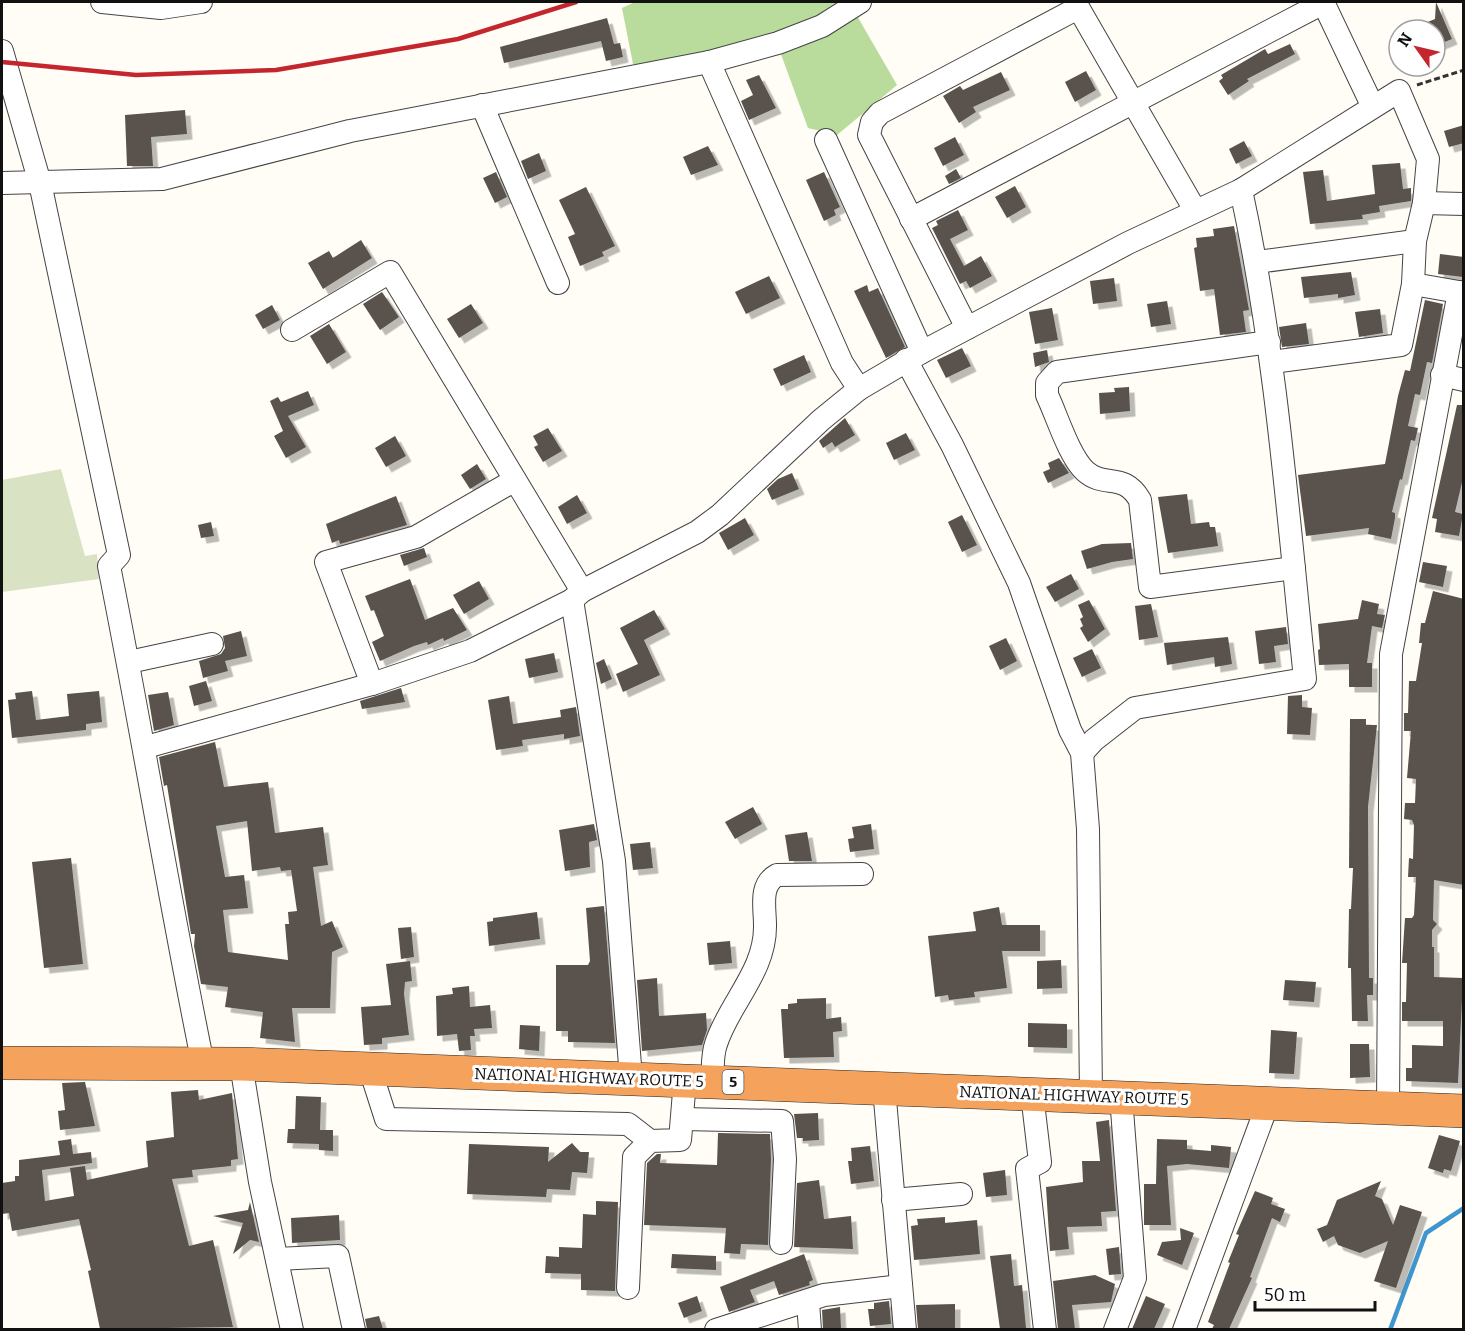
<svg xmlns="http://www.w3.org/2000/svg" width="1465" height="1331" viewBox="0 0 1465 1331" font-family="Bitter,serif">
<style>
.forest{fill:#b9dc9c}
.cemetery{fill:#d9e3c4}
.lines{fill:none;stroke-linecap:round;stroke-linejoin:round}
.stream{stroke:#3f96cf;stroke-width:4.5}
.building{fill:#5a524d;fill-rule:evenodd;filter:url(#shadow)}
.minor-casing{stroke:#444;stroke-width:24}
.highway-casing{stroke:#222;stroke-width:34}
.path{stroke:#333;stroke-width:3;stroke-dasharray:6 3;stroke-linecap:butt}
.minor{stroke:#fff;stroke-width:22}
.highway{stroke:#f5a25d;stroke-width:33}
.rail{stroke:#c4262e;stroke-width:4.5}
.labels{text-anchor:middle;stroke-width:6;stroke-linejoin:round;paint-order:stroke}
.shield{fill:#fff;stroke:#585858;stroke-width:1.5}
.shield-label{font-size:15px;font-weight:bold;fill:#111}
.street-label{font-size:16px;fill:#111;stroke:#fff}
</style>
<defs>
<filter id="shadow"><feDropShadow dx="5.5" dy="5.5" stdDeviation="0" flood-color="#0004"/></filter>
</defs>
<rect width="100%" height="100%" fill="#fffdf5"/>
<!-- forest -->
<path class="forest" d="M635 2H849L897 85 837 135 808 128 775 38 661 66 633 64 622 8Z"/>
<!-- cemetery -->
<path class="cemetery" d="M61 469 85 556 97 554 99 579 2 592V480Z"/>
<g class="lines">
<!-- stream -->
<path class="stream" d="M1390 1330 1426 1233 1464 1208"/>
</g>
<!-- building -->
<g class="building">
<path d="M1436 2 1452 39 1435 46V30H1408L1435 19Z"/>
<path d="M607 18 614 44 620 43 623 57 606 61 601 41 504 63 500 47Z"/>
<path d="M1290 44 1295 54 1247 79 1249 81 1228 95 1219 81 1223 78 1221 75 1265 49 1268 54Z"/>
<path d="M1086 71 1096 90 1075 102 1065 82Z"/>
<path d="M1001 72 1010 90 973 107 976 112 959 123 943 96 960 86 963 90Z"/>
<path d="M759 75 776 108 749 120 741 101 753 95 746 80Z"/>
<path d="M185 110 187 134 151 137 153 166H127L125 115Z"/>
<path d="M1464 125V143L1449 147 1444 131Z"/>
<path d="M955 137 964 155 943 166 934 148Z"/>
<path d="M1244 141 1252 156 1236 164 1229 149Z"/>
<path d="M708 146 718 165 691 175 683 157Z"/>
<path d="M539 153 546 171 528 179 521 161Z"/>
<path d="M1400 163 1403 189 1411 188V201L1379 206 1380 212 1362 215 1363 219 1310 224 1303 172 1323 170 1327 201 1375 194 1372 165Z"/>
<path d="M956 169 961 178 949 184 945 176Z"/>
<path d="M496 172 507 197 495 203 483 178Z"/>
<path d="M824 172 840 207 834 210 836 215 824 221 806 180Z"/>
<path d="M1015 186 1026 207 1007 218 995 197Z"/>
<path d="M586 187 615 246 602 252 604 256 580 266 568 237 575 234 559 200Z"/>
<path d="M958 210 968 230 950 239 964 266 981 256 992 276 970 288 966 281 960 284 932 228 938 225 936 221Z"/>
<path d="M1234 226 1249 310 1243 311 1246 332 1220 335 1214 289 1200 291 1194 248 1197 247 1196 238 1214 236 1213 229Z"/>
<path d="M361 240 372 258 323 289 308 263 329 251 333 258Z"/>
<path d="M1440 254 1464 257 1463 277 1438 274Z"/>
<path d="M1351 272 1355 295 1338 298V294L1304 298 1301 277Z"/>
<path d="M769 276 780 298 746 314 735 292Z"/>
<path d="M1114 278 1117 301 1093 304 1090 281Z"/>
<path d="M867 285 869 292 878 288 905 347 886 358 854 291Z"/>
<path d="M382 292 399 317 380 330 363 304Z"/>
<path d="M1425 300 1443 304 1432 363 1427 362 1420 395 1415 394 1408 426 1418 428 1415 441 1411 440 1402 480 1400 479 1392 512 1395 513V518L1391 539 1368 534 1369 528 1306 536 1298 475 1385 464 1398 396 1405 370 1410 371Z"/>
<path d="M1167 301 1171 324 1151 327 1147 304Z"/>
<path d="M471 304 483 323 459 338 447 319Z"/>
<path d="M272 305 280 320 263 329 255 315Z"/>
<path d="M1052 308 1058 340 1035 344 1029 312Z"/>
<path d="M1380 309 1383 333 1359 337 1355 312Z"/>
<path d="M1306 323 1309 344 1282 347 1279 327Z"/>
<path d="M329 324 346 352 327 364 310 336Z"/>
<path d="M962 348 971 366 946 378 937 360Z"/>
<path d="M1047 350 1049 362 1035 367 1033 353Z"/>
<path d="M804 355 811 372 781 386 773 369Z"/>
<path d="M1129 387 1130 411 1100 414 1099 393 1115 392 1114 388Z"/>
<path d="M308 391 314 405 288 416 306 447 286 458 274 436 283 431 270 401 278 397 281 402Z"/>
<path d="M1457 405H1464V474L1455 512 1463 514 1459 536 1435 532 1437 519 1432 518Z"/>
<path d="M845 418 855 435 835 447 832 442 823 448 819 441Z"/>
<path d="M548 428 562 451 543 462 534 447 538 445 533 436Z"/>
<path d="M906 433 915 450 894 460 886 443Z"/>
<path d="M395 436 406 456 386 467 375 448Z"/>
<path d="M1059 458 1069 473 1048 483 1043 472 1050 469 1048 463Z"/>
<path d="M477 464 486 479 470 489 461 475Z"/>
<path d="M792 473 799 489 772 500 767 489 778 479Z"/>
<path d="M1187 494 1191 524 1209 522 1210 527H1215L1218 546 1168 553 1158 497Z"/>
<path d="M577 495 587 513 567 524 558 507Z"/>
<path d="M396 496 407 525 340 544 339 540 332 543 326 524Z"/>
<path d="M962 515 977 545 962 552 948 522Z"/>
<path d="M745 518 754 535 728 550 719 533Z"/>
<path d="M211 522 214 536 201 538 198 525Z"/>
<path d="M1131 543 1133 559 1112 562 1087 569 1081 551 1102 544Z"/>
<path d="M424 548 427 557 404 566 400 555Z"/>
<path d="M1423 562 1447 566 1443 587 1419 582Z"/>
<path d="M1071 574 1079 589 1055 602 1046 587Z"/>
<path d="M410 579 425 620 453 608 467 630 444 641 443 638 428 645 427 642 414 646 380 661 372 642 384 636 374 610 371 611 365 596Z"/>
<path d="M479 581 489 599 464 614 453 595Z"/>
<path d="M1433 591 1464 599V885L1434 880 1433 920 1437 924 1432 930V947H1434V977L1463 978 1458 1083 1406 1081V1068H1412V1045L1443 1046V1021H1402V1002H1406L1407 963H1402L1405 918H1412L1414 915 1416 877H1408L1409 858 1413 859 1414 825 1412 820 1404 819 1405 803H1415L1416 779 1407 778 1411 731H1404V713H1408L1409 681H1416L1422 643H1419L1421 623H1425Z"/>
<path d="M1089 600 1105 629 1088 642 1080 628 1083 626 1080 619 1083 617 1078 605Z"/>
<path d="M1362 600 1379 604 1377 614 1385 615 1382 628 1372 626 1367 663H1372V687H1349V664L1319 665 1318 650 1320 649 1318 624 1358 619Z"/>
<path d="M1151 604 1158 637 1139 640 1135 606Z"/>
<path d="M654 610 665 629 644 640 660 675 623 692 616 674 638 664 620 628Z"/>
<path d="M1286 627 1288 644 1274 646 1276 662 1259 664 1255 631Z"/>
<path d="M241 631 247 656 225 661 228 671 203 678 199 661 221 654 225 648 223 636Z"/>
<path d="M1228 637 1232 664 1215 667 1214 657 1167 665 1164 643Z"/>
<path d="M1006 638 1017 661 1000 670 989 646Z"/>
<path d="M1092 649 1101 668 1082 677 1073 658Z"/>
<path d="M554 653 558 672 529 678 525 659Z"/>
<path d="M604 659 612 679 601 684 596 663Z"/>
<path d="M206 681 212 701 194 706 189 686Z"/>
<path d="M401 688 405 702 362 709 360 701Z"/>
<path d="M32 691 36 720 69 716 67 694 99 691 102 722 86 724V730L12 738 8 700 16 699 15 693Z"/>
<path d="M168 692 174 725 154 731 148 695Z"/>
<path d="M1302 695V707L1312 708 1310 735 1287 734 1288 696Z"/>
<path d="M509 696 513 724 561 717 560 710 576 707 580 736 564 739V734L522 740 523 746 496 750 488 700Z"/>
<path d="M1350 719H1366V725H1377L1368 807 1369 978H1373V995H1367L1368 1021H1352L1351 968H1348L1349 909H1351L1353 868H1349Z"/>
<path d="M215 742 224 787 268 782 275 833 323 827 328 865 313 867 321 926 332 921 343 947 332 952 330 1008H292L295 1042 260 1038 263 1012 225 1007 228 987 201 984 194 946 195 934H191L167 785 164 786 159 757ZM247 821 252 871 280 867 281 871 291 870 297 911 288 912 289 924H285L288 960 228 952 223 910 248 908 244 875 225 877 216 826Z"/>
<path d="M753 807 762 824 735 839 725 822Z"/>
<path d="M594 824 597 840 589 842 590 867 565 871 559 830Z"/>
<path d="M871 824 874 849 850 852 848 839 854 838 852 827Z"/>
<path d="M807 832 812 861H789L785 835Z"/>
<path d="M650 842 653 868 633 870 630 844Z"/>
<path d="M71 858 83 964 44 968 32 862Z"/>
<path d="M604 906 615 1043 568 1042V1031H556V965H588L590 961 586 908Z"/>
<path d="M999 907 1002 925H1040V951H1002L1007 988 974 992 975 997 949 1000 948 995 935 997 928 936 976 931 973 912Z"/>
<path d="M537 912 540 939 489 946 487 922 493 921V918Z"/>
<path d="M411 927 414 957 401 959 398 928Z"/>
<path d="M730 941 732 963 709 965 707 943Z"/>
<path d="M1061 960 1062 988 1037 989V961Z"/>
<path d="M410 961 412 981 405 982 404 994 409 1035 382 1038V1044L364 1045 361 1007 391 1005 386 964Z"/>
<path d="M657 978 659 1016 706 1013 707 1030 702 1045 642 1051 637 980Z"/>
<path d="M1285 980 1316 982 1314 1002 1283 1000Z"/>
<path d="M469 986 470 1007 490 1005 492 1028 474 1029 475 1036H470L471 1050 459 1051 457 1034 437 1036 436 996 453 994 452 988Z"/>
<path d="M826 998V1019L841 1017 842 1031 833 1032 834 1057 784 1058 781 1009H788V1004L797 1003V999Z"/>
<path d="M1028 1023 1067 1024V1048L1028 1047Z"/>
<path d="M520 1025 540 1026 539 1051 519 1049Z"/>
<path d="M1271 1030 1297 1032 1294 1074 1269 1073Z"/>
<path d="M1350 1044H1369L1370 1077 1350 1078Z"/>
<path d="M85 1082 95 1126 60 1130 58 1111 65 1110 62 1083Z"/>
<path d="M198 1090 199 1100 232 1093 238 1159 231 1160V1166L192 1170 193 1177 172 1179 189 1246 213 1240 233 1327 100 1329 88 1271 91 1270 79 1219 12 1231 9 1213 2 1214V1183L15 1181V1176H19V1160L60 1155 58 1141 71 1139 73 1154 91 1152 92 1163 42 1170 45 1201 74 1196 70 1168 85 1166 87 1180 148 1167 146 1141 174 1137 171 1092Z"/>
<path d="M296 1096 321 1097 320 1130H333V1151L319 1150V1144L287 1143 288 1129H295Z"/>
<path d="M818 1113 819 1140 803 1141V1138H797L794 1114Z"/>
<path d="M1109 1120 1116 1211 1101 1212 1102 1226 1067 1227 1069 1249 1050 1251 1046 1187 1083 1182 1082 1161H1100L1096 1122Z"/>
<path d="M718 1133 770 1134 771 1159 768 1245 741 1244 740 1254 724 1253 726 1228 644 1225 647 1163 657 1154H661L660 1163 717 1165Z"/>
<path d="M1439 1135 1460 1141 1451 1171 1444 1169 1443 1173 1428 1168Z"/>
<path d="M1157 1139 1187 1140V1149L1211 1151V1145L1231 1147 1229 1168 1187 1164 1167 1166 1171 1225H1144V1184H1156Z"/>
<path d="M572 1143 580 1152H589L587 1173 572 1172 570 1190 547 1189 546 1197 467 1194 469 1144 549 1147 548 1162Z"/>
<path d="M870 1146 874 1181 851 1184 848 1161H852L851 1148Z"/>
<path d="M1005 1170 1007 1195 986 1197 983 1173Z"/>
<path d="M819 1180 824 1219 851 1216 853 1249 794 1247 797 1183Z"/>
<path d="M1381 1181 1375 1196 1382 1199 1393 1225 1400 1205 1422 1212 1396 1288 1374 1281 1388 1241 1360 1253 1338 1245 1334 1236 1323 1242 1317 1229 1327 1225 1337 1200Z"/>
<path d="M1255 1191 1273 1198 1271 1204 1285 1209 1280 1222 1272 1218 1250 1277 1252 1278 1229 1329H1212L1214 1325 1208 1322 1230 1263 1228 1262 1239 1235 1236 1234Z"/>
<path d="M596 1201 618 1202 615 1291 581 1290V1274L545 1273 546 1256 559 1257V1247L582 1248 583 1214 596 1215Z"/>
<path d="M250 1202 259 1242 250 1240 233 1254 243 1223 213 1216 248 1210Z"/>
<path d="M339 1215 340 1240 292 1243 291 1218Z"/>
<path d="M945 1217V1223L977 1220 980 1254 914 1260 911 1226 918 1225 917 1219Z"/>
<path d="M1180 1228 1194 1233 1182 1265 1157 1255 1162 1242 1181 1240Z"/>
<path d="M1119 1247 1121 1274 1109 1275 1106 1249Z"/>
<path d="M672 1254 716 1256V1270L671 1268Z"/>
<path d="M804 1254 813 1280 809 1282 810 1285 779 1295 774 1281 750 1290 755 1302 729 1312 720 1287Z"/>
<path d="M1011 1254 1014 1286 1022 1285 1026 1328 1000 1329 990 1256Z"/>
<path d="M1095 1275 1115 1284 1111 1302 1072 1305 1075 1329H1058L1053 1281Z"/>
<path d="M697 1296 702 1311 684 1318 678 1303Z"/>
<path d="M1146 1296 1165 1304 1154 1329H1132Z"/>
<path d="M889 1301 891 1324 870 1326 868 1309H874V1303Z"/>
<path d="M955 1304V1329H918L916 1305Z"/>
<path d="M840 1307 841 1329H823L822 1310Z"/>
<path d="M379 1316 383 1329H367L365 1319Z"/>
</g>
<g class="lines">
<defs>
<g id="minor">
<path d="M102 2 161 8 201 2"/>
<path d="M1075 2 1195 210"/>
<path d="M1323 2 1372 105"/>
<path d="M2 51 40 183 119 555 109 566C142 731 169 898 203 1064"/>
<path d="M709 62 842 363 859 389"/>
<path d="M482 105 558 283"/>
<path d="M826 140 922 352"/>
<path d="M2 183 162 179 350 131 709 62 778 43 822 26 860 2"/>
<path d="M1424 203 1464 204"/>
<path d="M911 219 1323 3"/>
<path d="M1257 262 1415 241"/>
<path d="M1413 284 1464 293"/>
<path d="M967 328 869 135 872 122 880 113 1078 8"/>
<path d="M292 330 390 272 582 591"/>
<path d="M1269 342 1057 372 1047 383V395C1057 416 1069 456 1085 471 1105 489 1123 471 1140 500L1150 587 1294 568"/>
<path d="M906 360 952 445 1019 583 1070 730 1082 753 1088 829 1091 1095"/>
<path d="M1442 375 1464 380"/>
<path d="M572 600 614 861 631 1078"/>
<path d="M129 662 212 644"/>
<path d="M372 684 326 562 416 537 515 480"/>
<path d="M146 747 372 684 470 651 572 600 582 591 697 532 720 515 821 420 859 389 922 352 1128 243 1241 190 1399 91 1428 159 1424 203 1415 241 1413 284 1401 345 1272 362"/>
<path d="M1082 753 1094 740 1135 708 1305 679C1288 515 1276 351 1241 190"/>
<path d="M241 1064 260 1182 292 1330"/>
<path d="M370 1069 386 1119 628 1124 650 1141"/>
<path d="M712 1081C713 1069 712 1055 716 1044 729 1003 766 971 765 925 765 907 759 885 777 875L862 874"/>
<path d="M884 1088 905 1330"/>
<path d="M1032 1094 1040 1162 1027 1169 1045 1330"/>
<path d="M1388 1108 1391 654 1459 292"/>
<path d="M682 1119 782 1121 785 1159 781 1243"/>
<path d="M893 1200 961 1194"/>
<path d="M277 1259 338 1256 354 1330"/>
<path d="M628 1288 634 1157 650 1141 680 1140 685 1080"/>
<path d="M808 1302 810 1330"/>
<path d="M716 1330 824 1295 901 1286"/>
<path d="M1115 1330 1135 1278 1121 1097"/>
<path d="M1184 1330 1268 1103"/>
</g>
<path id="highway" d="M2 1063 241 1064 1464 1111"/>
</defs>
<!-- minor casing -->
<use href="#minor" class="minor-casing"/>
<!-- highway casing -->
<use href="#highway" class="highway-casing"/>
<!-- path -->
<path class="path" d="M1417 85 1464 70"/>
<!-- minor -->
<use href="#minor" class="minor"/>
<!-- highway -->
<use href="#highway" class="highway"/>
<!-- rail -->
<path class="rail" d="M2 62 136 75 276 70 458 39 576 2"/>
</g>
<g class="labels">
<!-- shield labels -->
<rect class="shield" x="722.5" y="1070" width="21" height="24" rx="4.5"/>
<g class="shield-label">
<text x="733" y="1087">5</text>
</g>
<!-- street labels -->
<g class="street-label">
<text transform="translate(589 1077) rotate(2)" y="6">NATIONAL HIGHWAY ROUTE 5</text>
<text transform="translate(1074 1095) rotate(2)" y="6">NATIONAL HIGHWAY ROUTE 5</text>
</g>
</g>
<!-- border -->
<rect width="1465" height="1331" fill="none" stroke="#111111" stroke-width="6"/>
<!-- north arrow -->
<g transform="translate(1417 48) rotate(304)"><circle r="28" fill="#ffffff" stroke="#a0a0a0" stroke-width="1.5"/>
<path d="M0-4.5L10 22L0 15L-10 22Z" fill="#c4262e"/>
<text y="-9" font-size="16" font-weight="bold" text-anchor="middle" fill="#111111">N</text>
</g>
<!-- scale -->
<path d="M1255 1301v9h120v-9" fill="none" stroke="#111111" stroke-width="3"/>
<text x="1264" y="1301" font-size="18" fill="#111111" stroke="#ffffff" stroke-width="4.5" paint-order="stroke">50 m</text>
</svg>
